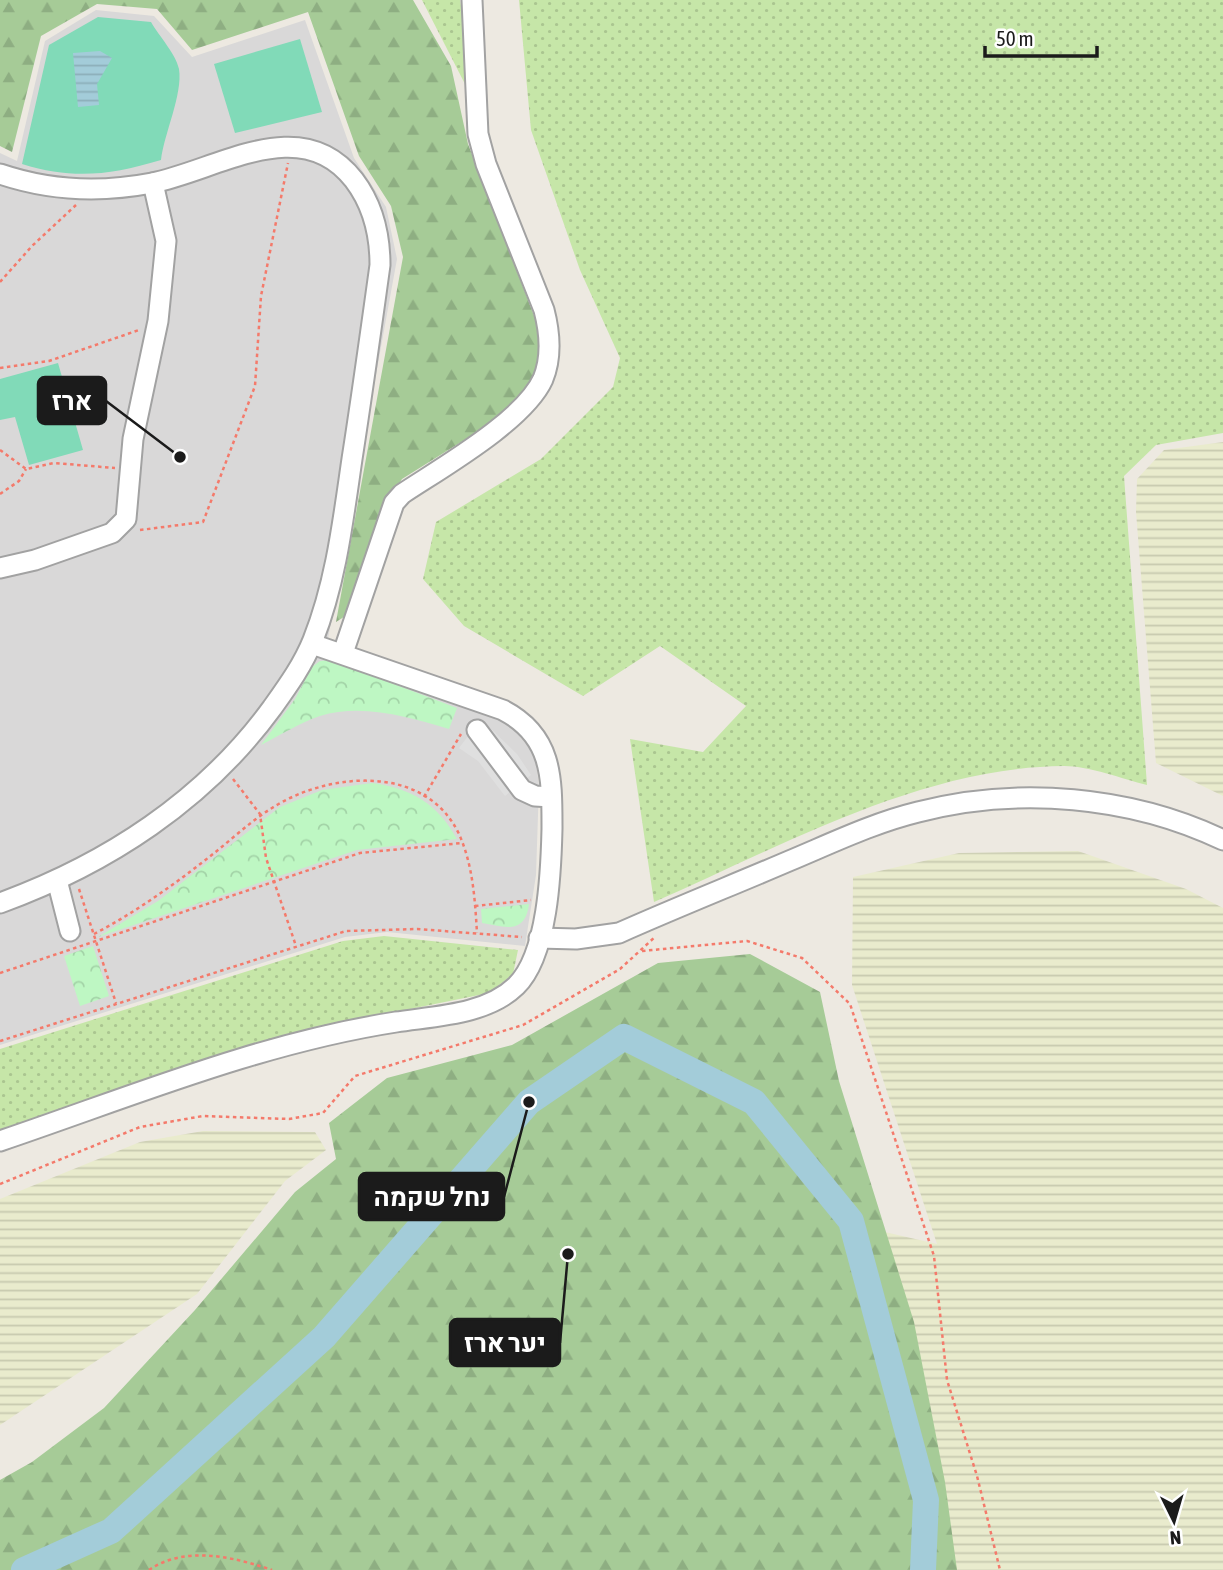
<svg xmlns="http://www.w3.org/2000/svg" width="1223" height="1570" viewBox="0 0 1223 1570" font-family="'Asap Condensed',Heebo,sans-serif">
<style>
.residential{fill:#d9d8d8}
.farmland{fill:url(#farmland-rules)}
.grass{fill:url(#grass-dots)}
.forest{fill:url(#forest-firs)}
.park{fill:url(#park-crowns)}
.pitch{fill:#81dab8}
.parking{fill:#dfdfdf}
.water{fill:url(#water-rules)}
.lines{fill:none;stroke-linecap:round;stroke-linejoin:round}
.river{stroke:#a3ccd9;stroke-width:26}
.minor-casing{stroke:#a2a2a2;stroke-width:23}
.path{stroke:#f47a6b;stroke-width:2.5;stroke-dasharray:3.5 3.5;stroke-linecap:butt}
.minor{stroke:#fff;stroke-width:19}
.leader{fill:none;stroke:#1b1b1b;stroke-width:2.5}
.callout-dot{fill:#1b1b1b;stroke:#fff;stroke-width:2.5}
.callout{fill:#1b1b1b;stroke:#1b1b1b;stroke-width:2.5}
.callout-label{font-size:26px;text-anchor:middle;font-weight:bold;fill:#fff}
</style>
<defs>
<pattern id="farmland-rules" width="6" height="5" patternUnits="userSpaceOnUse" patternTransform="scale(1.75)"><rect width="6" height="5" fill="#e9ebcd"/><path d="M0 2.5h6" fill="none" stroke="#c7c9af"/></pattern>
<pattern id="grass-dots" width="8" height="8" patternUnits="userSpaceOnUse" patternTransform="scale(1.75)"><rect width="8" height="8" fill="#c6e6a8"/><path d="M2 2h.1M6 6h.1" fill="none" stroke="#aac590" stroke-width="1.8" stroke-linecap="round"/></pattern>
<pattern id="forest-firs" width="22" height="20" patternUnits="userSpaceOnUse" patternTransform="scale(1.75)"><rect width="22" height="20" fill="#a6cb97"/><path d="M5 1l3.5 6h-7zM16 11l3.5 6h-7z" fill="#8eae82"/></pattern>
<pattern id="park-crowns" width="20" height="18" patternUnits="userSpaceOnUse" patternTransform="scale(1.75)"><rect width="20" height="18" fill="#bef7c3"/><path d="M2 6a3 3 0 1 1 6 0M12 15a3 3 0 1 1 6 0" fill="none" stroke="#a3d3a7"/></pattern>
<pattern id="water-rules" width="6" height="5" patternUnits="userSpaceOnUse" patternTransform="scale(1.75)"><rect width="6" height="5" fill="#a3ccd9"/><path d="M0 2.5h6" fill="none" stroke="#8cafba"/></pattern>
</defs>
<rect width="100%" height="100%" fill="#ede9e1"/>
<!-- residential -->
<path class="residential" d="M96 10 154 16 192 57 305 20 354 158 386 207 397 259 325 655 508 722 535 755 539 785 536 875 525 946 387 932 345 937 0 1045V153L17 161 45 41Z"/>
<!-- farmland -->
<g class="farmland">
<path d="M1223 442V796L1156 763 1136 512 1137 479 1164 450Z"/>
<path d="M1078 851 1186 889 1223 908V1570H155L589 1164 937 1244 852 985 853 877 959 853Z"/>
<path d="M203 1131 315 1132 326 1150 285 1181 197 1294 0 1425V1199L140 1142Z"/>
</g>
<!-- grass -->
<g class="grass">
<path d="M422 0H460L466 35V86Z"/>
<path d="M519 0H1223V433L1156 445 1124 476 1147 785C1122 779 1090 766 1064 766 921 767 782 846 654 902L630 739 703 752 746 706 660 646 583 696 464 626 423 579 436 522 541 459 613 387 620 358 580 270 531 130Z"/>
<path d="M384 936 518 950 513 974 489 993 307 1030 0 1133V1049L343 941Z"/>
</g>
<!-- forest -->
<g class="forest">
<path d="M0 0H413L451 66 468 144 543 339 542 366 524 394 501 417 402 479 384 507 350 613 336 622 403 257 391 206 359 156 308 12 192 50 157 9 97 4 41 36 12 152 0 146Z"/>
<path d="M750 954 820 992 839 1081 914 1322 945 1482 957 1570H0V1480L32 1462 104 1408 195 1310 295 1192 336 1159 329 1123 387 1078 512 1045 658 963Z"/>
</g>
<!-- park -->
<g class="park">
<path d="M331 660 457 708 449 729C409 717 362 703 320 716 300 723 280 735 261 745L295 699 312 667 320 661Z"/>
<path d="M372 783C411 788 438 804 457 839L357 850 98 937 158 901 280 807 322 790Z"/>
<path d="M529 904C525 935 505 927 482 923L481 909Z"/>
<path d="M93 946 109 996 80 1006 64 956Z"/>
</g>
<!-- pitch -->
<g class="pitch">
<path d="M98 17 151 22C159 36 176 54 179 69 183 94 164 134 161 160 110 175 74 180 22 164L49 45Z"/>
<path d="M300 39 322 112 235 133 214 64Z"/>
<path d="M58 363 83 450 29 465 15 417 0 420V379Z"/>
</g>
<!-- parking -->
<path class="parking" d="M481 719 517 754 531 775 505 796 478 761 459 748Z"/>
<!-- water -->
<path class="water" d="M100 51 112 58 97 84 99 105 78 107 73 53Z"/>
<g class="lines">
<!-- river -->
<path class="river" d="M24 1570 111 1531 324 1337 529 1102 624 1037 754 1102 851 1221 926 1500 923 1570"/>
<defs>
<g id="minor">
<path d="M0 174C50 191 100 193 152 183 218 170 301 111 354 180 373 205 380 234 380 265 371 330 362 395 352 459 343 521 336 582 313 640 303 665 287 687 272 708 204 801 107 864 0 903"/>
<path d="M0 568 35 560 112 533 126 519 133 439 158 321 166 241 153 183"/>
<path d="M343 653 394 503 402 494C441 468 524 421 543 379 552 357 550 333 544 310L486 164 478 134 472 0"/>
<path d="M477 730 522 790 535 796 551 797"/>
<path d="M57 880 70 931"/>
<path d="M539 938 576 939 619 933C675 908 733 885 789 861 832 843 873 823 918 812 1018 786 1131 796 1223 840"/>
<path d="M0 1141C130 1097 260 1043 396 1022 434 1016 486 1015 516 986 548 955 551 872 552 829 552 778 553 736 503 710L312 644"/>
</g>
</defs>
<!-- minor casing -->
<use href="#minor" class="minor-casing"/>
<!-- path -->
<g class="path">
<path d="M0 282 32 246 76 205"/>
<path d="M0 368 49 361 139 330"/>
<path d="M0 450 26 469 54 463 115 468"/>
<path d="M0 494 19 481 26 469"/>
<path d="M140 530 203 522 255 386 261 296 288 163"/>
<path d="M233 779 260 814 266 858 296 946"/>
<path d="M424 797 461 734"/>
<path d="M79 889 116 1003"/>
<path d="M475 906 531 900"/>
<path d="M94 934C136 912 175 884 213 854 232 839 251 821 272 808 328 772 425 763 459 834 473 865 475 900 477 933"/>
<path d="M642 951 747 941 802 958 850 1004 934 1256 947 1380 977 1476 1000 1570"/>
<path d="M0 973 360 853 462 843"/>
<path d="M0 1041 346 931 417 929 522 937"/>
<path d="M0 1184 140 1127 203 1116 289 1119 323 1113 355 1076 523 1025 620 969 656 936"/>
<path d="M149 1570C185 1545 234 1557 272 1570"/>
</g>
<!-- minor -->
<use href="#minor" class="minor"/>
</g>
<!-- callouts -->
<path class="leader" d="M180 457L106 401M529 1102L504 1197M568 1254L560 1343"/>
<g class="callout-dot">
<circle cx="180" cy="457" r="7"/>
<circle cx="529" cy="1102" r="7"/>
<circle cx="568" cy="1254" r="7"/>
</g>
<g class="callout">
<rect x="38" y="377" width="68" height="47" rx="7"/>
<rect x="359" y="1173" width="145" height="47" rx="7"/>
<rect x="450" y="1319" width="110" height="47" rx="7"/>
</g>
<g class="callout-label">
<text x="72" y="410">ארז</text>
<text x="432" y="1206">נחל שקמה</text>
<text x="505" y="1352">יער ארז</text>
</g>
<!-- north arrow -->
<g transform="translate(1174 1521) rotate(175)" stroke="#ffffff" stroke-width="5" paint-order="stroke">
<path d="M0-5L12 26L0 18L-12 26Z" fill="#1b1b1b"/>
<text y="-10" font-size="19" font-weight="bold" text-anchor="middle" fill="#1b1b1b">N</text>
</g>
<!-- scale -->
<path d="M985 46v10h112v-10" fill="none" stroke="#1b1b1b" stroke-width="3.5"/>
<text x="996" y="46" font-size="21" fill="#1b1b1b" stroke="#ffffff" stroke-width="5" paint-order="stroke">50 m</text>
</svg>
